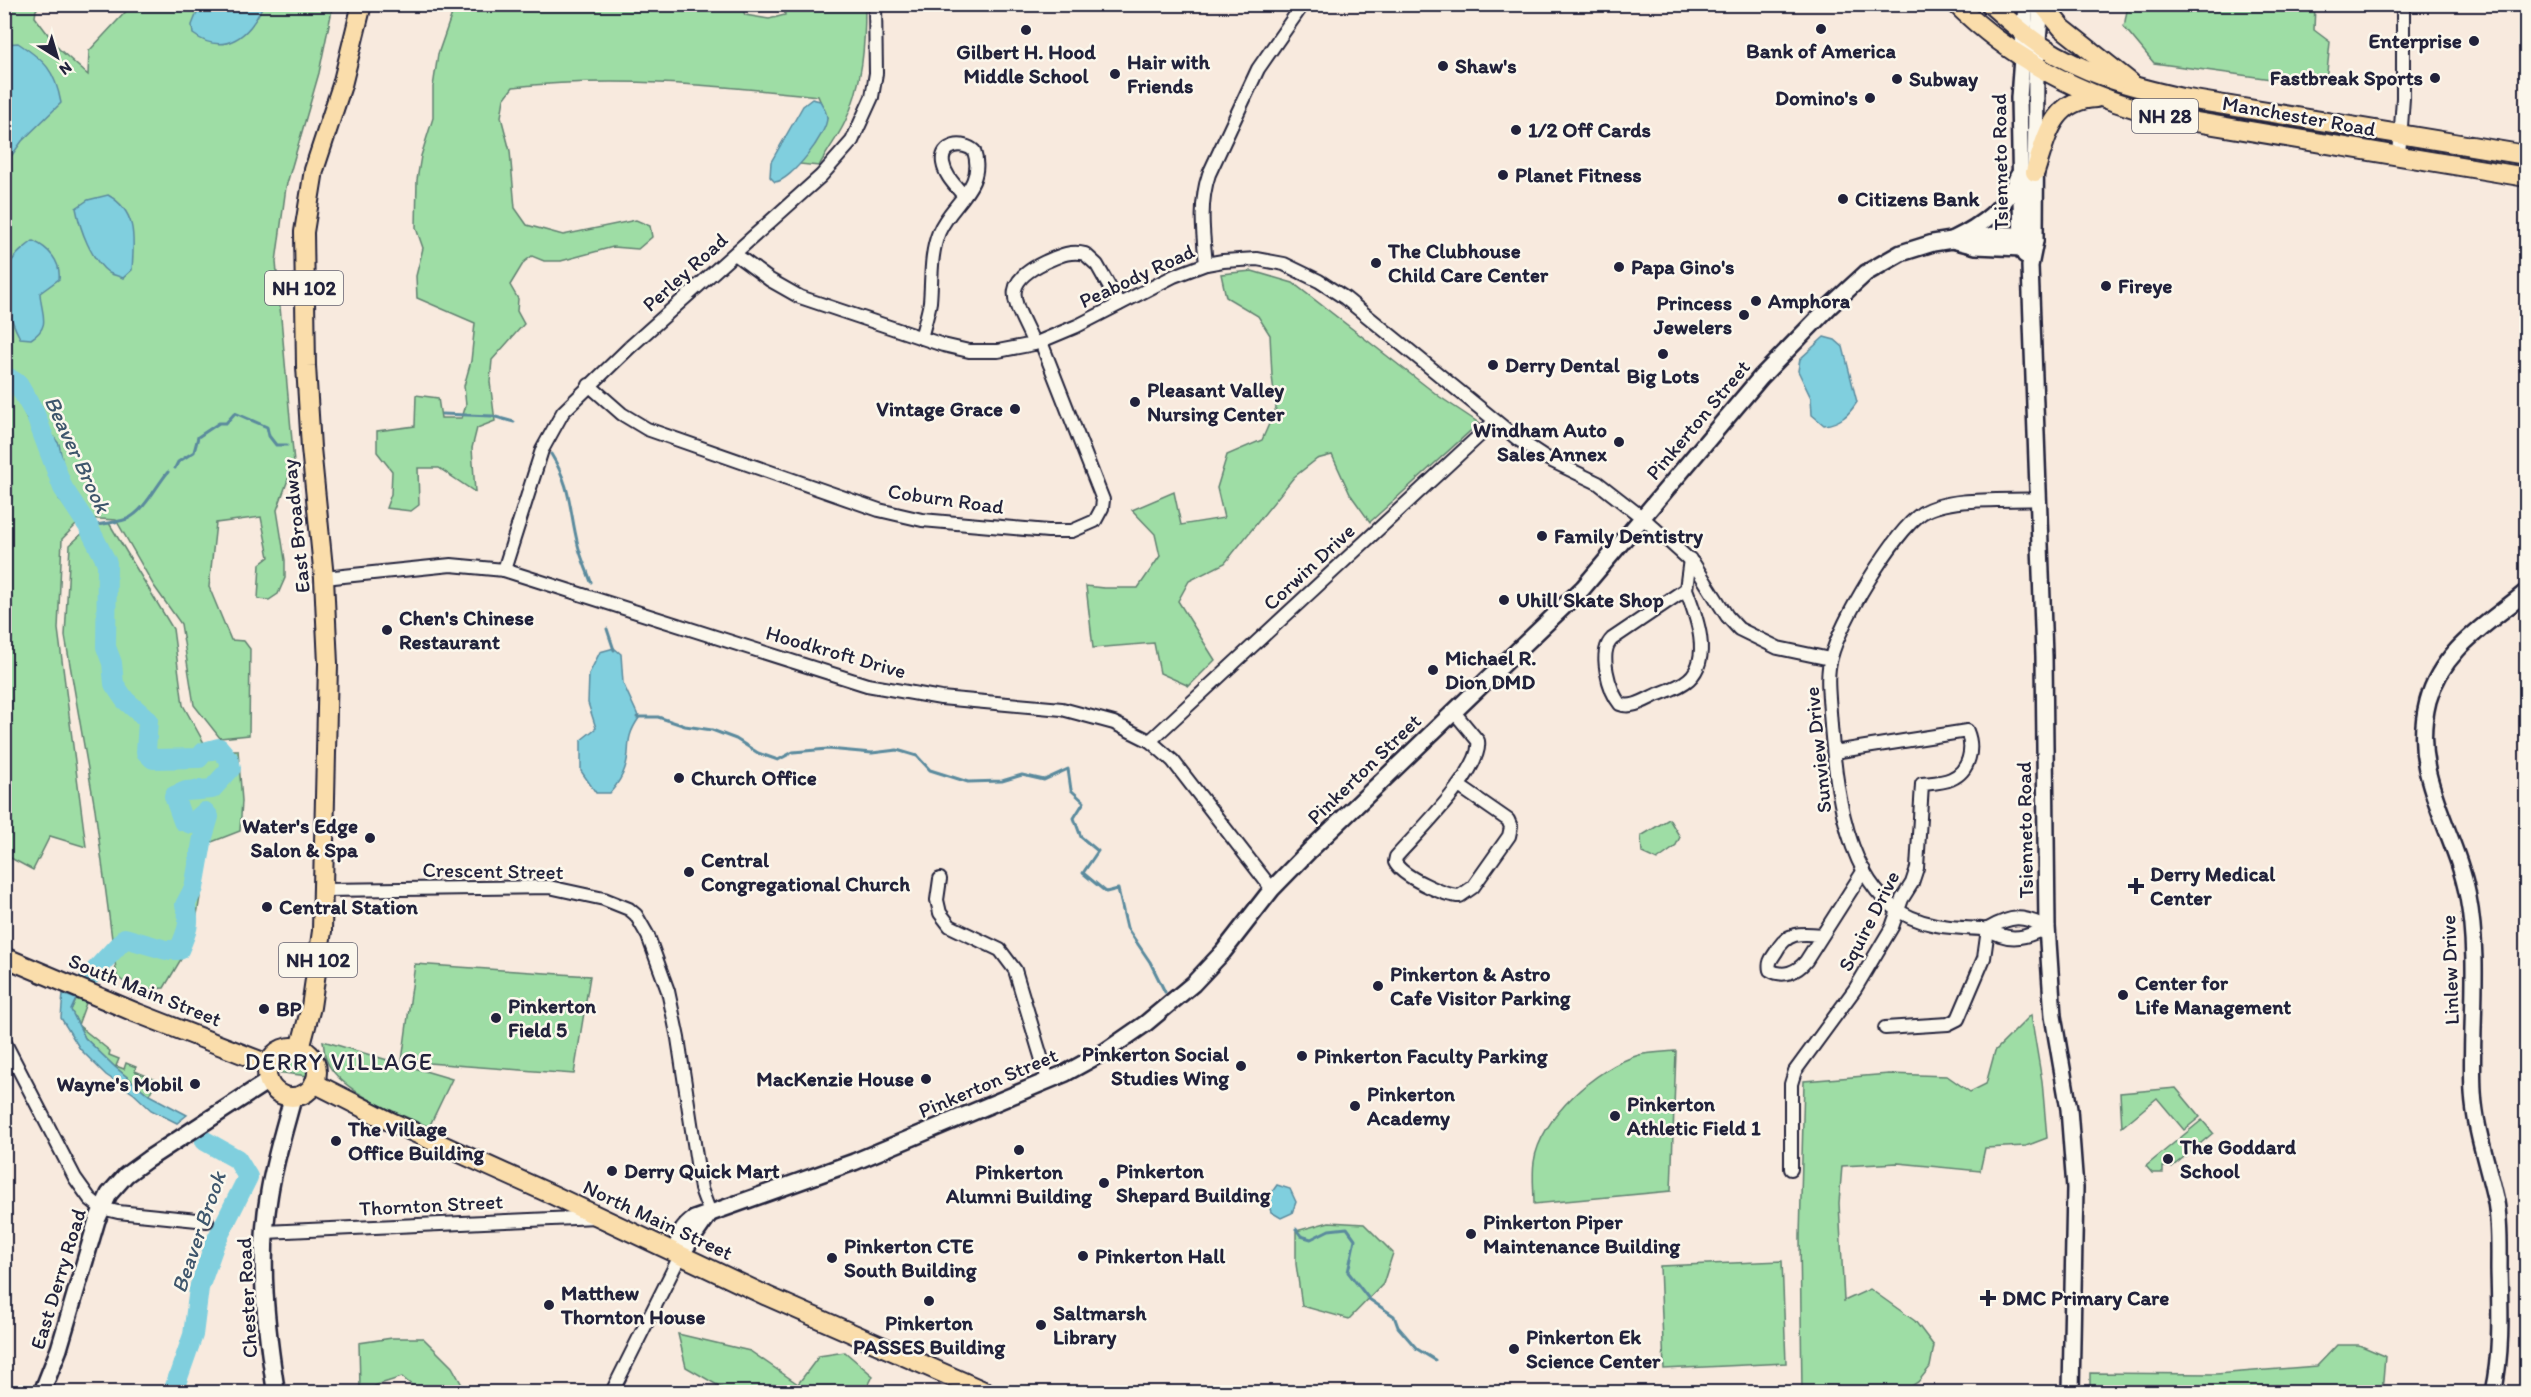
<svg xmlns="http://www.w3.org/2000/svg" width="2531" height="1397" viewBox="0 0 2531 1397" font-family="Itim,sans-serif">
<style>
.green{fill:#9edda5;stroke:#608070;stroke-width:1.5}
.water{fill:#80cfde;stroke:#5a8a9d;stroke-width:1.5}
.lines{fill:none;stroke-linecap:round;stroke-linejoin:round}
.stream{stroke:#5a8a9d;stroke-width:3}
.river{stroke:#80cfde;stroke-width:20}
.minor-casing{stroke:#22223b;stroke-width:16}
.tertiary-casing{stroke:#22223b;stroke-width:20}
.secondary-casing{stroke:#22223b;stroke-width:21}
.primary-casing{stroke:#22223b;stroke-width:22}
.minor{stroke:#fbf7ec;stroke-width:12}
.tertiary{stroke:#fbf7ec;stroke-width:15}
.secondary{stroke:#fbf7ec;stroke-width:16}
.primary{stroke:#faddab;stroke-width:18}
.poi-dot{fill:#22223b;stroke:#fbf7ec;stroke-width:2}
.labels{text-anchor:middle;stroke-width:5;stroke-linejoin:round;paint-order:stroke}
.shield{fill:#fbf7ec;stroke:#636270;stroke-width:1.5}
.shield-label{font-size:20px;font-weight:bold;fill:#22223b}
.poi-label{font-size:21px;font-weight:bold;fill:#22223b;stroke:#fbf7ec;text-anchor:start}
.street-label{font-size:21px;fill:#22223b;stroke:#fbf7ec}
.water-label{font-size:22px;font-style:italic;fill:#3e566c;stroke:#fbf7ec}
.quarter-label{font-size:24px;letter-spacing:1.5px;fill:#22223b;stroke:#fbf7ec}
</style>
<rect width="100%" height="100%" fill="#f8eade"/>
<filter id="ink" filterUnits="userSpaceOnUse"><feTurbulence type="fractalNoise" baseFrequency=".0167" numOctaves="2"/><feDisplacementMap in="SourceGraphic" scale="12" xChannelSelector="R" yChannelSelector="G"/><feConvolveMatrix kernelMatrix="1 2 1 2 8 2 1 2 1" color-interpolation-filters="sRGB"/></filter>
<g filter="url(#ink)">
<!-- green -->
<g class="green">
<path d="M5 5H40L36 10 35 17 59 49 88 75 89 51 132 5H333L319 73 286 187 276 262 294 463 277 510 285 560V578L278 594 269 600 258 599 260 564 269 557 261 517 216 523 209 587 231 640 244 641 250 649 249 735 220 738 194 705 181 624 154 586 116 520 83 518 62 539 58 629 86 847 50 836 33 870 5 855Z"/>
<path d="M455 5H741L745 15 769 19 785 15 784 5H865C865 45 863 84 845 122 838 137 827 151 819 166L799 164 815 144 827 118 818 96C717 85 614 76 513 87L504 99 501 117 510 151 515 208 527 225 563 235 636 220 650 226 652 237 638 249 613 247 561 261H544L532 256 524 262 510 285 518 299 517 311 524 324 492 360 490 382 495 421 477 428 472 448 475 492 439 468H418L419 505 411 511 386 508 391 494 392 471 377 452V431L415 426 416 395 438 398 441 418H462L466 405 464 386 471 361 475 323 417 298 416 276 423 248 416 228 417 180 421 156 433 118V87L438 54Z"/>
<path d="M2128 5H2315L2314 30 2330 42 2326 82 2301 83 2154 63 2124 27Z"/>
<path d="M1252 271 1293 283 1440 397 1479 423 1370 522 1350 494 1332 455 1317 459 1294 477 1225 563 1189 581 1178 601 1215 660 1189 686 1160 673 1154 643 1093 648 1086 586 1104 588H1138L1160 556 1155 534 1132 510 1174 492 1181 525 1224 518 1217 488 1227 455 1262 440 1276 408 1272 376 1270 335 1258 316 1226 297 1221 274Z"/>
<path d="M109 523 173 629 183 705 208 750H238L242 801 240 831 209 843 193 939 164 988 136 990 117 977 95 809 65 636 70 545 88 528Z"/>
<path d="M1669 819 1680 837 1675 847 1657 860 1642 853 1641 836Z"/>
<path d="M415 964 590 976 574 1074 402 1061Z"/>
<path d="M76 999 86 1003 78 1025 110 1051 109 1055 119 1059 116 1066 124 1069 126 1063 136 1067 135 1071 156 1080 149 1095 115 1067 85 1038 71 1010Z"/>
<path d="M2031 1015 2042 1081 2047 1138 2026 1146 1985 1148 1980 1171 1898 1163 1842 1166 1839 1203 1844 1301 1870 1289 1915 1321 1934 1346 1930 1367 1918 1382 1902 1392H1802L1800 1237 1804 1081 1889 1074 1947 1076 1970 1092 1986 1084 1995 1051Z"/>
<path d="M323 1041 452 1079 429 1127C399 1113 338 1092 326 1059 324 1053 324 1046 323 1041Z"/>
<path d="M1676 1051 1671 1191 1534 1204C1534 1190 1532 1175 1534 1162 1540 1118 1597 1067 1639 1055 1650 1052 1664 1052 1676 1051Z"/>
<path d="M288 1059 303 1064 309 1076 274 1072 281 1062Z"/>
<path d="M2176 1088 2200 1117 2184 1130 2157 1098 2122 1127 2120 1093Z"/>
<path d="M2202 1120 2213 1133 2172 1167H2163V1173H2152L2146 1166Z"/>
<path d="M1329 1222 1364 1224 1393 1253 1383 1284 1349 1319 1302 1306 1296 1264V1231Z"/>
<path d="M1782 1261 1786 1363 1664 1369 1660 1266Z"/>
<path d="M678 1334 750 1351 798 1384 819 1356 845 1352 873 1376 865 1392H729L686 1367Z"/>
<path d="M392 1338H423L452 1367 466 1392H420L402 1377 377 1385 365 1392 360 1388 359 1343Z"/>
<path d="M2337 1345H2359L2385 1356 2382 1392H2090V1373L2216 1374 2317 1366Z"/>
</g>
<!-- water -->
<g class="water">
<path d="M200 5V4L263 5C250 36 224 57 193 34L192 25Z"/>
<path d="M18 43C45 61 55 70 61 103L22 141 5 165V44Z"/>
<path d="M812 99 820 101C823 106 827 112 827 118 827 134 791 181 775 182L770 177 771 162 803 106Z"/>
<path d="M108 195C138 212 134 240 132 270L123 278C119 276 113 275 109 273 91 260 80 229 76 208L88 200Z"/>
<path d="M33 241C49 248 61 262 59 279L40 293C41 314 52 326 31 339L20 338C9 318 0 286 10 264 15 254 25 247 33 241Z"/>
<path d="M1824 337 1835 340 1843 347 1857 402C1848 416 1840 423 1824 425L1812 415 1811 398 1798 371 1800 359Z"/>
<path d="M24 390 42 421 59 444 68 489 89 522 81 528 59 499 50 451 45 440 27 420 16 391Z"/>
<path d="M614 648 621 654 623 683 639 718C623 741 632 748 625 768 622 778 616 786 610 793H596L581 771V740L596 728 588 703 589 674 600 652Z"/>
<path d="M63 994 76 999 71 1010 85 1038 115 1067 149 1095 187 1115 177 1123 151 1110 134 1094 106 1075 80 1049 61 1018Z"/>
<path d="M1277 1185 1290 1189 1296 1202 1292 1213 1281 1218 1271 1212 1267 1199Z"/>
</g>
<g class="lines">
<!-- stream -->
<g class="stream">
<path d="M442 414 492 416 514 422"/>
<path d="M551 454C572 488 569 510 578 545 581 558 587 570 591 582"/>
<path d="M175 468 178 462 194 452 198 437 219 423H226L235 413 267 427 269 436 276 445H287"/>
<path d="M88 526C100 524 115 523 127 519 144 512 156 486 168 472"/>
<path d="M607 629 614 650"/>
<path d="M637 717H658L685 726 712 730 736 739 758 753 778 760 793 752 828 749 872 753 897 750 917 756 930 770 968 782 1002 781 1022 775 1044 780 1068 769 1071 790 1084 802 1074 818 1081 837 1098 851 1083 873 1106 892 1118 889 1127 928 1150 962 1165 992"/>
<path d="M1296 1229 1301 1236 1311 1239 1329 1230 1347 1228 1355 1239 1348 1272 1369 1299 1394 1316 1398 1327 1417 1349 1435 1360"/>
</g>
<!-- river -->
<g class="river">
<path d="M4 375 18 384 35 414 63 488 88 526 107 563 106 647 112 663 114 684 125 700 148 720 146 752 153 759 199 758 204 752 219 748 229 760 231 768 212 789 186 791 174 796 183 821 191 824 205 812 209 817 203 837 194 888 185 905C192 921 186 934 179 950H166L125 938 90 976"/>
<path d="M173 1392 193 1335 199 1288 215 1243 248 1177 237 1159 205 1141"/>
</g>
<defs>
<g id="minor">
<path d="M2399 156 2403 98V4"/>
<path d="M735 254 770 280 800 297 943 345 969 351H998L1034 344 1077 326 1174 276 1206 264 1223 261 1257 259 1284 264 1319 281 1345 298 1519 440 1548 459 1598 483 1643 518 1694 564 1727 616 1739 629 1778 648 1830 659"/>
<path d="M1206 264C1203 234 1199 203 1209 174L1258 69 1299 10"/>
<path d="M921 338C924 326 928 314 930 302 932 279 930 254 939 232 951 203 986 187 974 151 964 141 940 144 943 163 945 176 956 186 964 196"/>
<path d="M1034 344C1017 304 996 285 1045 262 1059 256 1070 250 1085 254L1097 265 1119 304"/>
<path d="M589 385 622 414 647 429 879 510 922 520 1048 531H1072L1095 521 1102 508 1103 500 1041 342"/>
<path d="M2039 499C2007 501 1949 496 1922 513 1893 533 1839 624 1831 658 1826 675 1829 695 1830 712 1834 771 1842 867 1892 906 1918 927 1952 928 1983 929 1990 929 1993 933 2000 935 2017 941 2032 935 2047 927"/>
<path d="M504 570 542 450 563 412 630 347 821 176 852 141 872 97 876 73 875 4"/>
<path d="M324 578 451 565 504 570 867 685 941 698 1062 709 1114 723 1150 741 1173 761 1272 889"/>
<path d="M1686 589C1695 613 1713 657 1689 679 1680 687 1667 691 1656 695 1645 700 1632 709 1620 704 1609 691 1598 652 1612 639L1686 589 1690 559"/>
<path d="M1454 712 1478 741C1483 770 1415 835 1396 857L1395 862C1401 876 1445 896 1460 896L1473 887 1509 836 1511 827 1508 820 1459 786"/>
<path d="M1150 741 1494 422"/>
<path d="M940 879 937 900 940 913 950 926 1000 950 1015 970 1048 1080"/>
<path d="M324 890 549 887 604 899 629 909 636 915 648 936 668 991 678 1038 701 1189 710 1213"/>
<path d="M1988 929C2012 915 2022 915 2047 927"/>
<path d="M1822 935C1801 933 1787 931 1776 952 1772 958 1768 962 1770 970 1783 978 1797 972 1806 961L1864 870"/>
<path d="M1885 1028 1948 1024 1958 1019 1984 958 1988 929"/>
<path d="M4 1041 75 1178 90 1199 101 1208 118 1212 207 1221"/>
<path d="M1791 1169V1084L1795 1071 1855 989 1892 927 1902 899 1912 883 1917 868 1922 784C1931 783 1942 783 1951 779 1970 771 1974 748 1967 731L1834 752"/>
<path d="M265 1232 597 1217"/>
<path d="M612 1392 680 1256"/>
</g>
<g id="tertiary">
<path d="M2041 4 2036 66 2035 241 2030 266 2044 656 2047 927 2053 1016 2069 1109 2075 1188 2071 1392"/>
<path d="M1952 240C1981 226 2007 208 2018 176"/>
<path d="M1966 242C1987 234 2010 232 2031 239"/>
<path d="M2025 255 2022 248 2019 98 2026 4"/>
<path d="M680 1256C675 1240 680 1229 694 1219L854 1162 1066 1073 1106 1051 1145 1024 1193 984 1223 952 1272 889 1311 849 1583 588 1761 377 1829 307 1866 273 1901 253 1933 243 1952 240 1976 246 2022 248 2035 241"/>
<path d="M680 1256 710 1213"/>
<path d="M42 1392 59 1349 97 1220 109 1194 126 1175 148 1159 268 1081"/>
<path d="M2493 1392C2502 1353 2500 1310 2499 1270 2499 1248 2500 1225 2496 1202 2488 1165 2475 1130 2473 1092 2470 1027 2480 960 2468 897 2455 827 2409 776 2428 701 2442 649 2488 624 2526 592"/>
</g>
<path id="secondary" d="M276 1392C266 1328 258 1260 269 1195 274 1162 284 1130 293 1097"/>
<g id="primary">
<path d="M1956 4C2017 64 2090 100 2172 118L2526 177"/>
<path d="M1990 4C2006 18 2022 33 2040 45 2084 74 2132 87 2182 98L2526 155"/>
<path d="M2042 4 2062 28 2130 82"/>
<path d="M2035 172C2047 136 2052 100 2096 98"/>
<path d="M4 957 137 1013 268 1064"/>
<circle cx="292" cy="1072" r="25"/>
<path d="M300 1049 311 1007 322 931 328 664 324 578 311 448 306 366 304 232 314 170 342 85 362 4"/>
<path d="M314 1083 389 1121 553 1195 767 1296 986 1392"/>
</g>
</defs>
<!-- minor casing -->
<use href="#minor" class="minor-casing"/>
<!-- tertiary casing -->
<use href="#tertiary" class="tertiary-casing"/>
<!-- secondary casing -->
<use href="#secondary" class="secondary-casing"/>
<!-- primary casing -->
<use href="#primary" class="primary-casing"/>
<!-- minor -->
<use href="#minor" class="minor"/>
<!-- tertiary -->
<use href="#tertiary" class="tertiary"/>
<!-- secondary -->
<use href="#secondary" class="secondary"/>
<!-- primary -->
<use href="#primary" class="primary"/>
</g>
</g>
<!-- markers -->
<g class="poi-dot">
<circle cx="1821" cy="29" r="6"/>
<circle cx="1026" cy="30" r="6"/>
<circle cx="2474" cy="41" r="6"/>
<circle cx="1443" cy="66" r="6"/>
<circle cx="1115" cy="74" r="6"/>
<circle cx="2435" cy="78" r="6"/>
<circle cx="1897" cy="79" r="6"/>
<circle cx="1870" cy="98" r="6"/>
<circle cx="1516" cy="130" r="6"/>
<circle cx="1503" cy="175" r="6"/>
<circle cx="1843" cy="199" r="6"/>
<circle cx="1376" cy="263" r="6"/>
<circle cx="1619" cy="267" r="6"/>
<circle cx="2106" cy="286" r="6"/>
<circle cx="1756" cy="301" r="6"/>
<circle cx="1744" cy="315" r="6"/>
<circle cx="1663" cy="354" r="6"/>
<circle cx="1493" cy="365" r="6"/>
<circle cx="1135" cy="402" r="6"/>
<circle cx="1015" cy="409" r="6"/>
<circle cx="1619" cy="442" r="6"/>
<circle cx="1542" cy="536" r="6"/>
<circle cx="1504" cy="600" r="6"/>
<circle cx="387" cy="630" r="6"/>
<circle cx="1433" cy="670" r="6"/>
<circle cx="679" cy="778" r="6"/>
<circle cx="370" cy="838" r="6"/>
<circle cx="689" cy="872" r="6"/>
<path d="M2133 877h6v6h6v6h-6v6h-6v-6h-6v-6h6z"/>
<circle cx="267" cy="907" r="6"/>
<circle cx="1378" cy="986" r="6"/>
<circle cx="2123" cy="995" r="6"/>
<circle cx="264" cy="1009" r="6"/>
<circle cx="496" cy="1018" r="6"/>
<circle cx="1302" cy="1056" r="6"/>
<circle cx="1241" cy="1066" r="6"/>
<circle cx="926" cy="1079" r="6"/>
<circle cx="195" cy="1084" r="6"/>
<circle cx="1355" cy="1106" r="6"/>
<circle cx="1615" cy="1116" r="6"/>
<circle cx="336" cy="1141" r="6"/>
<circle cx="1019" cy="1150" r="6"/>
<circle cx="2168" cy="1159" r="6"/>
<circle cx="612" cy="1171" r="6"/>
<circle cx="1104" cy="1183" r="6"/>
<circle cx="1471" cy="1234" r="6"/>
<circle cx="1083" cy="1256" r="6"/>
<circle cx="832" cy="1258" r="6"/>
<path d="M1985 1289h6v6h6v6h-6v6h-6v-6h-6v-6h6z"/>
<circle cx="929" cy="1301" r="6"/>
<circle cx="549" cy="1305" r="6"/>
<circle cx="1041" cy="1325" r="6"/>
<circle cx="1514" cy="1349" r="6"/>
</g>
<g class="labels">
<!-- shield labels -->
<g class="shield">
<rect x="2132" y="99" width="66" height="34" rx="4.5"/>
<rect x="265" y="271" width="78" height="34" rx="4.5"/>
<rect x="279" y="943" width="78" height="34" rx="4.5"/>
</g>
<g class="shield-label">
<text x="2165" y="123">NH 28</text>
<text x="304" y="295">NH 102</text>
<text x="318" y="967">NH 102</text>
</g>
<!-- poi labels -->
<g class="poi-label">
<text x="2462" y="48" text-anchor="end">Enterprise</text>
<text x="1821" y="58" text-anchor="middle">Bank of America</text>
<text x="1026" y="59" text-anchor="middle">Gilbert H. Hood<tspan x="1026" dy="24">Middle School</tspan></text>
<text x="1127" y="69">Hair with<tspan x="1127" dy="24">Friends</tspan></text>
<text x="1455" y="73">Shaw's</text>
<text x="2423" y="85" text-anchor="end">Fastbreak Sports</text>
<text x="1909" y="86">Subway</text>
<text x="1858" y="105" text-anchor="end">Domino's</text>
<text x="1528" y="137">1/2 Off Cards</text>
<text x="1515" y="182">Planet Fitness</text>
<text x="1855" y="206">Citizens Bank</text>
<text x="1388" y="258">The Clubhouse<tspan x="1388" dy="24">Child Care Center</tspan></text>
<text x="1631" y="274">Papa Gino's</text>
<text x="2118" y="293">Fireye</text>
<text x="1768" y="308">Amphora</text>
<text x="1732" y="310" text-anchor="end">Princess<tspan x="1732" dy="24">Jewelers</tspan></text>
<text x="1505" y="372">Derry Dental</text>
<text x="1663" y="383" text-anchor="middle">Big Lots</text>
<text x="1147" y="397">Pleasant Valley<tspan x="1147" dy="24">Nursing Center</tspan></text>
<text x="1003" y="416" text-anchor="end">Vintage Grace</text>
<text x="1607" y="437" text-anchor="end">Windham Auto<tspan x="1607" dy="24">Sales Annex</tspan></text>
<text x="1554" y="543">Family Dentistry</text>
<text x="1516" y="607">Uhill Skate Shop</text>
<text x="399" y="625">Chen's Chinese<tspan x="399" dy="24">Restaurant</tspan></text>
<text x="1445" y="665">Michael R.<tspan x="1445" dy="24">Dion DMD</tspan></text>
<text x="691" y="785">Church Office</text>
<text x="358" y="833" text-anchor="end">Water's Edge<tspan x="358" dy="24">Salon &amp; Spa</tspan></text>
<text x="701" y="867">Central<tspan x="701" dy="24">Congregational Church</tspan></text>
<text x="2150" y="881">Derry Medical<tspan x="2150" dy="24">Center</tspan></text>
<text x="279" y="914">Central Station</text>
<text x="1390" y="981">Pinkerton &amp; Astro<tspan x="1390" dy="24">Cafe Visitor Parking</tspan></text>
<text x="2135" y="990">Center for<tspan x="2135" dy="24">Life Management</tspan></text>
<text x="508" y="1013">Pinkerton<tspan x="508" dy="24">Field 5</tspan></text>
<text x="276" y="1016">BP</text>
<text x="1229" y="1061" text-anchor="end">Pinkerton Social<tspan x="1229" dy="24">Studies Wing</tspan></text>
<text x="1314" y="1063">Pinkerton Faculty Parking</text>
<text x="914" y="1086" text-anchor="end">MacKenzie House</text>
<text x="183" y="1091" text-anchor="end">Wayne's Mobil</text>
<text x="1367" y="1101">Pinkerton<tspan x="1367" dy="24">Academy</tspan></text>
<text x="1627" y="1111">Pinkerton<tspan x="1627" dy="24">Athletic Field 1</tspan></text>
<text x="348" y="1136">The Village<tspan x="348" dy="24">Office Building</tspan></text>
<text x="2180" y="1154">The Goddard<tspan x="2180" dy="24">School</tspan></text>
<text x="624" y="1178">Derry Quick Mart</text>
<text x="1116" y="1178">Pinkerton<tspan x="1116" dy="24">Shepard Building</tspan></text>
<text x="1019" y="1179" text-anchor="middle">Pinkerton<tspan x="1019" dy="24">Alumni Building</tspan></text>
<text x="1483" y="1229">Pinkerton Piper<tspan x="1483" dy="24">Maintenance Building</tspan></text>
<text x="844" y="1253">Pinkerton CTE<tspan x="844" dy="24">South Building</tspan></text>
<text x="1095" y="1263">Pinkerton Hall</text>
<text x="561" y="1300">Matthew<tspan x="561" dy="24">Thornton House</tspan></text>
<text x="2002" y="1305">DMC Primary Care</text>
<text x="1053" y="1320">Saltmarsh<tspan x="1053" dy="24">Library</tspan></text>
<text x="929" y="1330" text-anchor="middle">Pinkerton<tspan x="929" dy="24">PASSES Building</tspan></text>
<text x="1526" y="1344">Pinkerton Ek<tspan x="1526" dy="24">Science Center</tspan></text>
</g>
<!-- street labels -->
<g class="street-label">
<text transform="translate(2299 116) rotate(10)" y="7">Manchester Road</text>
<text transform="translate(2000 162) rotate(-91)" y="7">Tsienneto Road</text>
<text transform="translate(685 272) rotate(-42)" y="7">Perley Road</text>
<text transform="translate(1137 276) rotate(-25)" y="7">Peabody Road</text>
<text transform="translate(1698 420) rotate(-50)" y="7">Pinkerton Street</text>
<text transform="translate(946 499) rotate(8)" y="7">Coburn Road</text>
<text transform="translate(296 526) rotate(-96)" y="7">East Broadway</text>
<text transform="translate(1309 567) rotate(-43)" y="7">Corwin Drive</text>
<text transform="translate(836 652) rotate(16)" y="7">Hoodkroft Drive</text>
<text transform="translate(1818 750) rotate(-96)" y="7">Sunview Drive</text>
<text transform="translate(1364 769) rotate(-44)" y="7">Pinkerton Street</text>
<text transform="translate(2025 830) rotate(-91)" y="7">Tsienneto Road</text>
<text transform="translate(493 871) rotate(1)" y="7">Crescent Street</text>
<text transform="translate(1869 921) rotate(-63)" y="7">Squire Drive</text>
<text transform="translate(2450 970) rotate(-92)" y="7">Linlew Drive</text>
<text transform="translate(145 990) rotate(22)" y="7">South Main Street</text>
<text transform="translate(988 1083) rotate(-23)" y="7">Pinkerton Street</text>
<text transform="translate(431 1205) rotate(-3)" y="7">Thornton Street</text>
<text transform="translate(658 1220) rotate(25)" y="7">North Main Street</text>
<text transform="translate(58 1279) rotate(-73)" y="7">East Derry Road</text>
<text transform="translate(247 1298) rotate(-93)" y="7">Chester Road</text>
</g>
<!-- water labels -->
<g class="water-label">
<text transform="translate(78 454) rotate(65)" y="8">Beaver Brook</text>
<text transform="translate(198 1232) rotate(-71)" y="8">Beaver Brook</text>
</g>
<!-- quarter labels -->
<g class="quarter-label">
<text x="339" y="1070">DERRY VILLAGE</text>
</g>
</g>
<!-- margin -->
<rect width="2531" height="1397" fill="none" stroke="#fbf7ec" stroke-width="24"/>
<rect x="12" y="12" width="2507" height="1373" fill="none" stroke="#22223b" stroke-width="2" filter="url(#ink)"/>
<!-- north arrow -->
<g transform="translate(57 57) rotate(143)" stroke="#fbf7ec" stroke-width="4.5" paint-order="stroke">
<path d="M0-4.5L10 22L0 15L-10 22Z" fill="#22223b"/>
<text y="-9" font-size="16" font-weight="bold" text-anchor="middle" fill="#22223b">N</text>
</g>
</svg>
